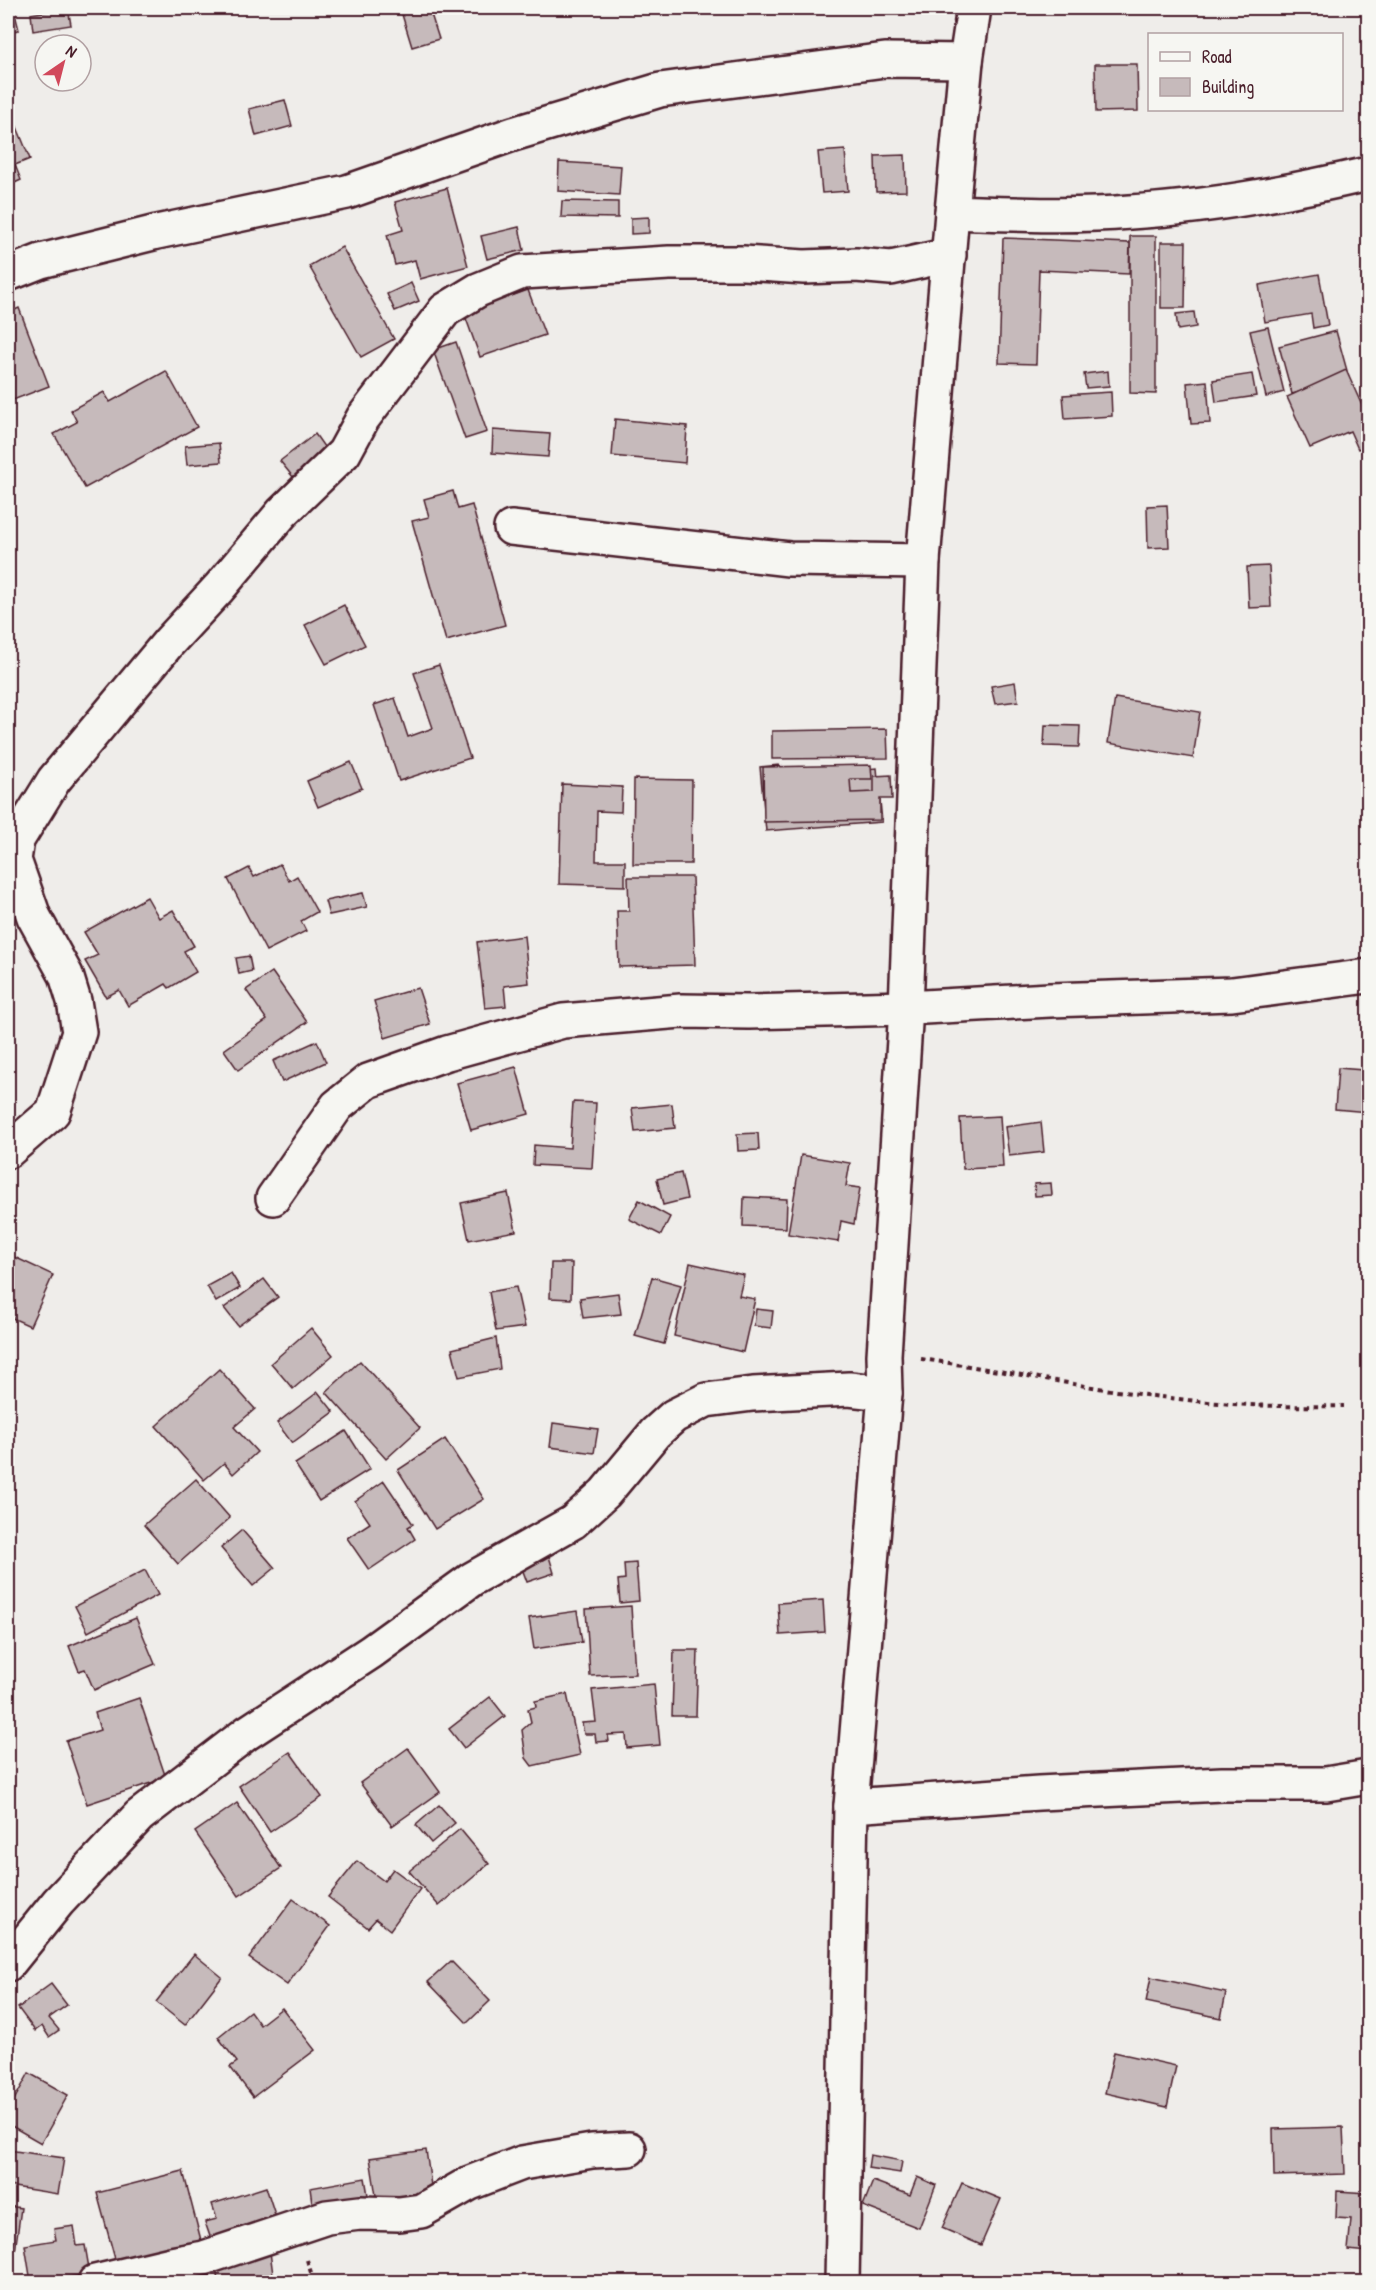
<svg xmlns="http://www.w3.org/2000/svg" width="1376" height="2290" viewBox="0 0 1376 2290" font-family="'Patrick Hand',sans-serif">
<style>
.building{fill:#c6babb;stroke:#4a1f2b;stroke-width:1.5}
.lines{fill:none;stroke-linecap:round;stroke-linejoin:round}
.minor-casing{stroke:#4a1f2b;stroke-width:38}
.path{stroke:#4a1f2b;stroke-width:4;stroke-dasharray:4.5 4.5;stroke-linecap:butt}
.minor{stroke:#f6f6f2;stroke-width:33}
</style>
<rect width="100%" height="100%" fill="#efedea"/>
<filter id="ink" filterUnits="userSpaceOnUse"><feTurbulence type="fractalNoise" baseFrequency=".0167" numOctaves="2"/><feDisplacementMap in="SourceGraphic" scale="12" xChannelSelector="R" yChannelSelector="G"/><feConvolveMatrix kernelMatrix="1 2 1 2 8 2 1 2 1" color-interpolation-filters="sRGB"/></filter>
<g filter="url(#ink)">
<!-- building -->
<g class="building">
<path d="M68 8 71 25 33 31 31 14Z"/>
<path d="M400 8H429L439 39 412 47Z"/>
<path d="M15 14 19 30 8 32V16Z"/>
<path d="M1095 64H1137L1138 111 1096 112Z"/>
<path d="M285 100 292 126 256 136 249 109Z"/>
<path d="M8 105 30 159 15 165 21 180 8 186Z"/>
<path d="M845 150 848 191 822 193 818 152Z"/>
<path d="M905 155 906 191 876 192 875 156Z"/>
<path d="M559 162 621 166 619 195 558 191Z"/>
<path d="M447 188 468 266 420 279 415 260 395 265 387 235 403 230 395 202Z"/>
<path d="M562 201 618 202V218L561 217Z"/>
<path d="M649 217V233L631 234V218Z"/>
<path d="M519 227 524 250 487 259 481 236Z"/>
<path d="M1130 236H1156V394L1130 393Z"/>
<path d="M1003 238 1130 243 1129 274 1039 270 1036 364 999 363Z"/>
<path d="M1161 242H1186L1185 308H1161Z"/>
<path d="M342 247 394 339 361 357 309 266Z"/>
<path d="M1319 274 1328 325 1313 328 1311 314 1265 322 1259 285Z"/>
<path d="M411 283 419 301 395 311 387 294Z"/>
<path d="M528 290 545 335 480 357 464 313Z"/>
<path d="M19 308 49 386 8 402V313Z"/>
<path d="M1194 312 1196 327 1178 330 1176 314Z"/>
<path d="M1268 327 1284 392 1266 397 1250 331Z"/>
<path d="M1336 331 1349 378 1292 394 1279 346Z"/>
<path d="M456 342 487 432 465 439 433 350Z"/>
<path d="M1346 370 1368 419V445L1358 449 1350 431 1310 448 1287 397Z"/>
<path d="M166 371 197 427 85 488 54 434 77 422 71 410 104 392 110 402Z"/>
<path d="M1108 371 1109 386 1086 388 1084 374Z"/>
<path d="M1252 374 1256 396 1216 402 1213 380Z"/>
<path d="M1207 381 1210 423 1191 424 1187 383Z"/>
<path d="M1111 392 1112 416 1065 419 1063 395Z"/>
<path d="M615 419 687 426 685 463 612 456Z"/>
<path d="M493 430 550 434 548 457 492 453Z"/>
<path d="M315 434 327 451 293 477 280 461Z"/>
<path d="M219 443 221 462 187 465 185 446Z"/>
<path d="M453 491 458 509 472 505 505 625 446 641 412 521 429 517 424 499Z"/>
<path d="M1167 505 1169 547 1148 548 1147 506Z"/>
<path d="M1269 566 1271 607 1249 608 1247 567Z"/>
<path d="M344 605 365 645 326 664 305 625Z"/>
<path d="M439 665 470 758 399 781 374 705 395 698 408 737 433 728 414 673Z"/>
<path d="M1015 682 1018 701 995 704 991 686Z"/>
<path d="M1115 698 1200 712 1193 758 1108 743Z"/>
<path d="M1045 725 1080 726 1079 747 1044 746Z"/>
<path d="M887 729 888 758 772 759V731Z"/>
<path d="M351 762 362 788 318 807 307 781Z"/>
<path d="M779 765 780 776 877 768 882 822 766 831 760 767Z"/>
<path d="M871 765 872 779H850L851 793 874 792V776L891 775 892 799H880V820L764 822 763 767Z"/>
<path d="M634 779 692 780 691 864H633Z"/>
<path d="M562 784 622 787 621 812 597 811 596 861H625V886L559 884Z"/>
<path d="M280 864 289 881 297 876 317 912 301 921 306 931 266 951 228 879 249 868 254 877Z"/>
<path d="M628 877H692L695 965 619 967 617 911H629Z"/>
<path d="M363 893 367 907 329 915 325 901Z"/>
<path d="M147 897 159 918 173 910 194 946 184 951 196 972 169 988 166 984 128 1006 119 990 106 997 85 961 98 955 84 932Z"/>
<path d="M524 936 529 983 504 986 506 1006 485 1008 477 942Z"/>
<path d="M249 956 252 971 239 974 236 958Z"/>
<path d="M272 972 307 1022 238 1070 224 1050 267 1020 246 990Z"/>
<path d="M418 988 430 1024 385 1038 374 1001Z"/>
<path d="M317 1041 326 1062 282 1082 273 1061Z"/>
<path d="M516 1067 529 1114 471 1130 457 1083Z"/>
<path d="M1338 1068 1363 1070 1361 1093H1368V1112L1335 1109Z"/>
<path d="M573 1102 596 1103 592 1168 533 1165 534 1145 570 1148Z"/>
<path d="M672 1104 675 1128 635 1132 632 1108Z"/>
<path d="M1000 1116 1003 1167 963 1169 960 1118Z"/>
<path d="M1041 1122 1044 1152 1009 1156 1005 1127Z"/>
<path d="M758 1133 759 1150 738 1151 737 1134Z"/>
<path d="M801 1155 850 1163 846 1186 860 1188 854 1224 841 1221 838 1242 788 1234Z"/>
<path d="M681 1173 687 1199 663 1205 657 1179Z"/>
<path d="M1051 1183 1052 1195 1035 1196 1034 1184Z"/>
<path d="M508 1193 516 1231 469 1240 461 1203Z"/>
<path d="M744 1197 787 1199 786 1228 743 1226Z"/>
<path d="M639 1200 670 1217 661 1235 629 1219Z"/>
<path d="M8 1254 53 1275 30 1326 8 1316Z"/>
<path d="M551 1263H572L571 1299 550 1298Z"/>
<path d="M690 1263 744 1275 739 1296 755 1299 743 1352 674 1336Z"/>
<path d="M231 1273 240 1288 216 1302 207 1286Z"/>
<path d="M652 1277 681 1285 664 1344 635 1336Z"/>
<path d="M264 1279 278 1297 238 1326 224 1308Z"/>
<path d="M516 1287 525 1327 496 1331 489 1292Z"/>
<path d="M618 1293 621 1314 583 1318 580 1298Z"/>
<path d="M756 1309 773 1311 771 1328 754 1326Z"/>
<path d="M311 1328 333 1355 293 1389 271 1363Z"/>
<path d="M496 1338 500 1369 459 1377 452 1349Z"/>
<path d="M360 1361 420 1428 386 1459 326 1392Z"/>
<path d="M219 1369 255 1409 234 1427 257 1452 233 1474 224 1463 204 1480 156 1426Z"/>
<path d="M318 1392 334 1412 292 1443 277 1423Z"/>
<path d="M553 1423 598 1429 594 1453 550 1447Z"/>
<path d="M346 1431 370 1469 319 1501 295 1464Z"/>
<path d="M445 1439 484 1499 435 1529 398 1470Z"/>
<path d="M196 1479 230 1518 178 1564 144 1525Z"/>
<path d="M384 1481 413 1524 408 1527 415 1539 369 1570 347 1538 370 1523 355 1501Z"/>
<path d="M242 1530 275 1568 253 1586 221 1548Z"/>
<path d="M548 1553 554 1573 527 1582 520 1563Z"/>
<path d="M636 1563 639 1601 620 1603 618 1580 625 1579 624 1564Z"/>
<path d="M145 1570 158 1595 88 1632 75 1606Z"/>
<path d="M823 1600 825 1632 780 1635 778 1603Z"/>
<path d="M631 1606 635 1674 590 1676 586 1609Z"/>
<path d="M577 1611 582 1642 534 1649 529 1618Z"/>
<path d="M136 1618 155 1664 94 1690 85 1669 79 1671 69 1646Z"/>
<path d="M674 1650H698L696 1716H672Z"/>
<path d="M654 1684 660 1745 627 1748 626 1734 608 1735 609 1741 596 1742 595 1734H584L582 1723 596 1722 592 1690Z"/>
<path d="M567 1694 580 1755 532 1766 526 1758 522 1730 531 1722 528 1709 536 1707 535 1701Z"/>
<path d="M490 1697 505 1716 464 1748 449 1729Z"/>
<path d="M139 1698 166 1778 87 1804 66 1741 100 1730 95 1713Z"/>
<path d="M408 1748 440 1792 392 1826 360 1783Z"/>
<path d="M290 1752 322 1797 270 1832 239 1786Z"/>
<path d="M237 1803 281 1868 239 1896 195 1832Z"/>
<path d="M439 1805 455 1823 431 1843 416 1825Z"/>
<path d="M460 1829 489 1864 439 1906 409 1871Z"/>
<path d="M357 1861 384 1881 393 1869 420 1889 390 1930 376 1919 368 1928 328 1897Z"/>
<path d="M293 1899 330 1926 287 1985 249 1958Z"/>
<path d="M194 1954 222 1977 185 2025 156 2002Z"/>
<path d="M451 1961 490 2001 467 2023 428 1982Z"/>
<path d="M1151 1977 1226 1993 1221 2018 1146 2002Z"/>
<path d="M51 1984 67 2005 49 2018 59 2030 49 2037 42 2026 35 2031 18 2008Z"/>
<path d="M282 2008 315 2050 253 2097 230 2067 237 2062 218 2037 250 2011 260 2025Z"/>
<path d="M1114 2052 1176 2066 1167 2107 1105 2093Z"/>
<path d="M29 2073 68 2095 41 2143 8 2124V2111Z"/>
<path d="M1343 2127 1345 2174 1274 2176 1273 2129Z"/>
<path d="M8 2150 64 2158 58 2194 8 2186Z"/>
<path d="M426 2150 432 2193 377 2202 370 2158Z"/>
<path d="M870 2155 902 2161 900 2173 868 2168Z"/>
<path d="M183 2171 203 2248 118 2270 97 2193Z"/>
<path d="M917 2177 936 2185 919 2228 863 2206 873 2181 910 2195Z"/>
<path d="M365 2178 369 2201 313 2210 310 2188Z"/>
<path d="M962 2183 1001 2199 981 2245 942 2228Z"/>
<path d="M266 2187 279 2227 214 2248 205 2222 217 2219 212 2204Z"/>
<path d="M1337 2191 1368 2193V2252L1348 2250 1351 2219 1336 2218Z"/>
<path d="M8 2206 21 2208 12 2273H8Z"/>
<path d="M74 2226 77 2246 85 2245 90 2274 31 2282 25 2245 56 2240 54 2229Z"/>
<path d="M270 2252 274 2282H218L215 2258Z"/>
</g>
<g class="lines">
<defs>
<g id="minor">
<path d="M952 212C1011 214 1071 217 1130 212 1210 207 1291 192 1368 174"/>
<path d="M8 274 41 261 157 232 347 192 513 134 660 90 885 60 966 61"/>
<path d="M511 528 789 559 923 561"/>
<path d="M8 1151 53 1112 79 1032 74 1001 66 975 34 917 14 860 17 840 54 780 169 642 219 588 282 513 344 453 363 418 445 310 478 290 522 272 669 263H743L804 267 856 265 891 268 949 255"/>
<path d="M273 1198 337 1106 368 1081 447 1053 563 1021 681 1011 749 1012 906 1008 1050 1000 1232 994 1368 976"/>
<path d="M851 1806 1039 1793 1222 1784H1326L1368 1777"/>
<path d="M8 1964 58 1902 139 1816 247 1733 371 1652 472 1579 573 1522 605 1493 655 1433 674 1416 706 1400 753 1394 849 1389 885 1393"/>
<path d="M95 2282 171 2264 204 2258 327 2217 360 2213 399 2214 421 2211 470 2183 522 2163 592 2151 629 2149"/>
<path d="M842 2282 851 1806 885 1393 884 1355 906 1008 923 561 952 212 966 61 974 8"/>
</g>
</defs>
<!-- minor casing -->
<use href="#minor" class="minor-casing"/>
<!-- path -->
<g class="path">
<path d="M921 1359C1010 1371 1098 1391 1188 1400 1240 1406 1292 1407 1344 1406"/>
<path d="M307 2260 314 2282"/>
</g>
<!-- minor -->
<use href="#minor" class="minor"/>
</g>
</g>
<!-- margin -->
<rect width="1376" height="2290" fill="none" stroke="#f6f6f2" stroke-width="30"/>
<rect x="15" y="15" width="1346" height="2260" fill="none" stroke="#4a1f2b" stroke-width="2" filter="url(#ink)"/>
<!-- legend -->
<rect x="1148" y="33" width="195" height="78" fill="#f6f6f2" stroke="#b1a0a2" stroke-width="1.5"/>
<rect x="1160" y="52" width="30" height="9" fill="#f6f6f2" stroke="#b1a0a2" stroke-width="1.5"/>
<text x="1202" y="63" font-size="18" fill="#4a1f2b">Road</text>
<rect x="1160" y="78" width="30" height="18" fill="#c6babb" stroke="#b1a0a2" stroke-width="1.5"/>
<text x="1202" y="93" font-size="18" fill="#4a1f2b">Building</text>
<!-- north arrow -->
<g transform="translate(63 63) rotate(35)"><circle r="28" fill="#f6f6f2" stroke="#b1a0a2" stroke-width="1.5"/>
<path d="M0-4.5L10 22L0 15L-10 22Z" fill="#d1495b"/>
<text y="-9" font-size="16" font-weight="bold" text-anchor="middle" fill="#4a1f2b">N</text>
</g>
</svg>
